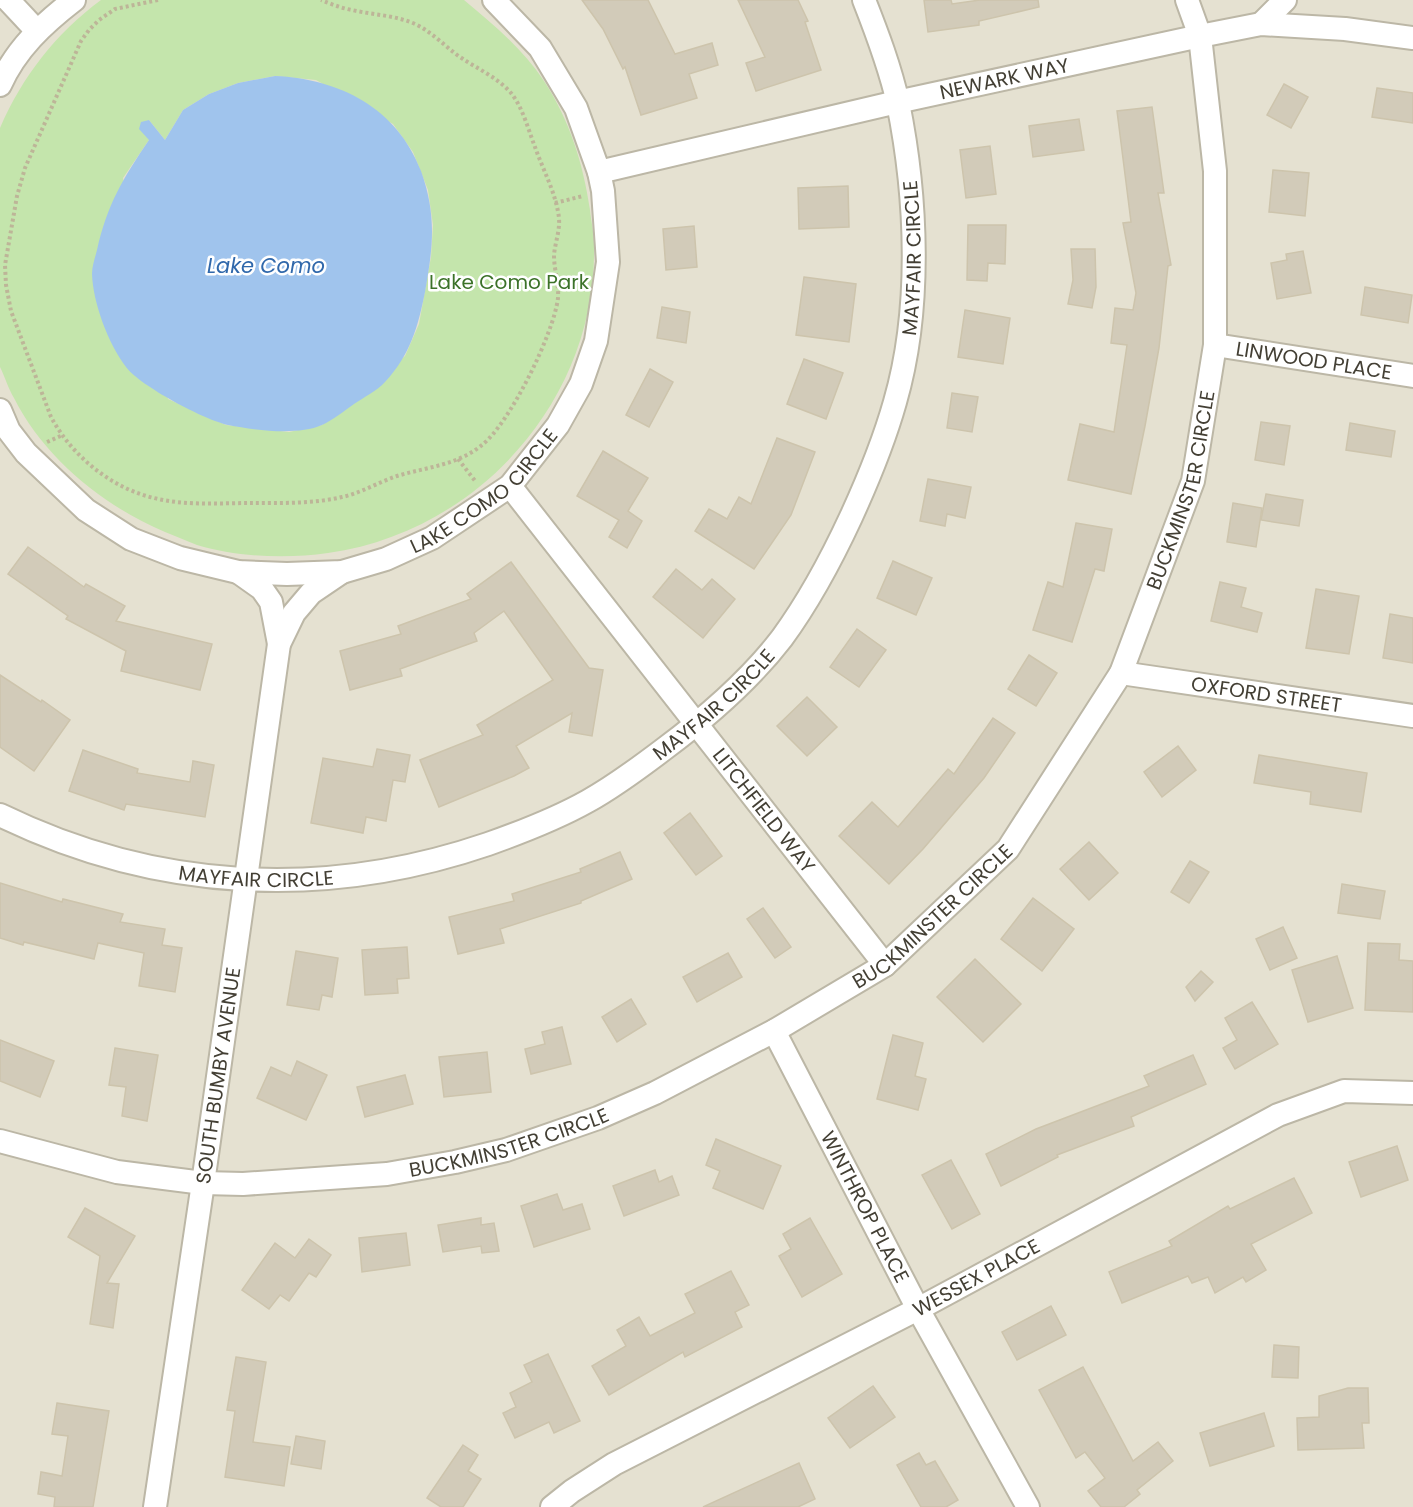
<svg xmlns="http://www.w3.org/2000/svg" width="1413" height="1507" viewBox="0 0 1413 1507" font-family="Poppins,sans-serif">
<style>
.residential{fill:#e5e1d1}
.green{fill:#c4e5ac;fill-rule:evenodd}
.water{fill:#a0c4ed}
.building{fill:#d2cbb9;stroke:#cdc4ac;stroke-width:1.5}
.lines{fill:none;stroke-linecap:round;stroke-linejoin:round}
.minor-casing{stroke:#bcb7a6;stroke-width:26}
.path{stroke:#bdb598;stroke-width:4;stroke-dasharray:3 3;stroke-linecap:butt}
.minor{stroke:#fff;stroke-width:22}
.labels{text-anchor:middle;stroke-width:5;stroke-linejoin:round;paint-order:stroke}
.street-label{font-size:20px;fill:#433f34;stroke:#fff}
.park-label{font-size:20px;fill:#3c7229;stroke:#fff}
.water-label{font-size:21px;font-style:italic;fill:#3068ab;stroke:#fff}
</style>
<rect width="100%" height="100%" fill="#f1efe3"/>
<!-- residential -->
<rect class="residential" x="0" y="0" width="1413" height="1507"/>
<!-- green -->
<path class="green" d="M101 0H464C494 25 523 49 544 81 570 121 583 163 590 210 591 221 594 232 594 244 598 398 479 532 328 553 286 559 237 557 197 545 186 541 176 536 165 532 105 507 44 458 14 398 8 388 5 377 0 367V128C22 77 56 33 101 0ZM275 76 316 80 393 124 413 152 428 190 433 225 431 257 419 324 405 356 322 425 289 432 226 425 168 399 123 178 149 140V120L165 140 183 110 209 94 238 83Z"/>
<!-- water -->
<path class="water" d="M275 76C340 79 397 108 421 171 437 216 433 247 425 292 418 327 410 355 385 382 377 391 364 397 354 404 344 411 333 420 322 425 297 436 254 430 228 425 205 420 140 386 126 367 108 343 93 303 92 274 92 266 95 258 97 250 107 205 123 178 149 140L139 129 141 122 149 120 165 140 183 110 209 94 238 83Z"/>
<!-- building -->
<g class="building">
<path d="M582 0H648L675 54 712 43 718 65 689 74 697 98 641 115 625 67 623 69 603 29Z"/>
<path d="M738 0H798L808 21 805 22 821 70 756 91 746 63 765 57Z"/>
<path d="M924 0H951L952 4 980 0H1038L1039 7 979 21V25L928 32Z"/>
<path d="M1284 84 1308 97 1291 128 1267 115Z"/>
<path d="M1377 88 1413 93V123L1372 117Z"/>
<path d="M1152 107 1164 193H1158L1171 265 1168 266 1159 348 1145 426 1131 494 1068 480 1080 424 1114 432 1127 345 1111 343 1115 308 1133 310 1136 293 1123 223 1131 222 1117 111Z"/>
<path d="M1079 119 1084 150 1033 157 1029 126Z"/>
<path d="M990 146 996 194 966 198 960 150Z"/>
<path d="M1273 170 1309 173 1305 216 1269 212Z"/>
<path d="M848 186 849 227 799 229 798 188Z"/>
<path d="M968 225H1006L1005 264 988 263 987 281 967 280Z"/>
<path d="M694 226 697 267 666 270 663 229Z"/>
<path d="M1071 249H1095L1096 287 1092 308 1068 304 1073 280Z"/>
<path d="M1303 251 1311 293 1277 299 1271 263 1287 260 1286 254Z"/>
<path d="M804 277 856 284 849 342 796 335Z"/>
<path d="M1365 287 1412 295 1408 323 1361 315Z"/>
<path d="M662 307 690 312 686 343 657 338Z"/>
<path d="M965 310 1010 318 1003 364 958 357Z"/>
<path d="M804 359 843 373 826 419 787 404Z"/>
<path d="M650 369 673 382 649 427 626 415Z"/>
<path d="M952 393 978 397 972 432 947 428Z"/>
<path d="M1261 422 1290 426 1284 465 1255 460Z"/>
<path d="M1350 423 1395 431 1391 457 1346 450Z"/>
<path d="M777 438 815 452 791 515 754 569 695 531 709 509 727 519 739 497 751 504Z"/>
<path d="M603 451 648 478 628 511 642 521 627 548 609 537 619 520 577 496Z"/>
<path d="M928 479 971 487 965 518 947 514 945 526 920 521Z"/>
<path d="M1266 494 1303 500 1299 526 1261 520Z"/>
<path d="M1233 503 1262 508 1256 547 1227 542Z"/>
<path d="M1076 523 1112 529 1104 571 1095 569 1072 642 1033 630 1048 582 1063 587Z"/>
<path d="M28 547 84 587 86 584 125 606 116 621 212 644 200 690 121 671 126 651 66 619 68 616 8 574Z"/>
<path d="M893 561 932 578 916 615 877 598Z"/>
<path d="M511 562 589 668 603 670 592 736 569 732 572 713 516 746 529 768 514 776 439 807 420 760 483 735 477 725 553 680 504 611 474 633 477 641 400 669 402 676 350 690 340 651 401 634 398 626 471 599 467 594Z"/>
<path d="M676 569 702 590 712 579 735 599 703 638 653 597Z"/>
<path d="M1220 582 1246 588 1241 607 1262 613 1257 632 1211 621Z"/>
<path d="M1316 589 1359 596 1349 654 1306 648Z"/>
<path d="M1390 614 1413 618V663L1383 658Z"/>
<path d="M857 629 886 650 859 687 830 667Z"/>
<path d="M1029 655 1057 673 1036 706 1008 689Z"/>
<path d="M0 675 41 702 42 700 70 720 34 771 0 747Z"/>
<path d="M807 697 837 727 807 756 777 726Z"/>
<path d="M993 718 1015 733 984 778 923 849 889 884 839 836 872 802 898 827 948 769 954 774Z"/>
<path d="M1178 746 1196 770 1162 797 1144 772Z"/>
<path d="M377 749 410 755 405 782 393 780 386 821 366 817 363 833 311 823 323 758 373 767Z"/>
<path d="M83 750 138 769 137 773 190 782 193 761 214 765 205 817 126 804 124 810 69 791Z"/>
<path d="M1259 755 1367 773 1361 812 1310 804 1311 792 1254 783Z"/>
<path d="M690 813 722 856 696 875 664 833Z"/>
<path d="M1089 842 1118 873 1089 900 1060 869Z"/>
<path d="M620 852 632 879 581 901V903L500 929 504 943 458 954 449 917 514 901 512 894 581 872 580 869Z"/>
<path d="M1190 861 1209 872 1189 903 1171 892Z"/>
<path d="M0 883 62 902 63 899 123 914 120 922 165 929 162 945 182 948 175 992 139 986 144 953 98 943 94 959 24 942 23 945 0 938Z"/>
<path d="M1342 884 1385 891 1380 919 1338 913Z"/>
<path d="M1033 898 1074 929 1042 971 1001 939Z"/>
<path d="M763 908 791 947 775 958 747 919Z"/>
<path d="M1283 927 1297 958 1270 970 1256 939Z"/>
<path d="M1368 943 1400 944 1399 960 1413 961V1012L1365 1010Z"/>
<path d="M407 947 409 978 397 979 398 993 365 995 362 950Z"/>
<path d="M296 951 338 958 332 997 322 995 319 1010 287 1005Z"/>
<path d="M728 953 742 977 697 1002 683 977Z"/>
<path d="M1337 956 1353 1008 1308 1022 1292 970Z"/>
<path d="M975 959 1021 1004 983 1042 937 997Z"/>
<path d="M1201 971 1213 982 1195 1001 1186 987Z"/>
<path d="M631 999 646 1024 617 1042 602 1017Z"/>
<path d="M1252 1002 1278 1044 1235 1069 1223 1048 1237 1040 1225 1018Z"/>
<path d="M562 1027 571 1064 531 1074 525 1049 545 1044 542 1032Z"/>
<path d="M893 1035 923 1043 915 1076 926 1079 918 1110 877 1099Z"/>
<path d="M0 1040 54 1061 40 1097 0 1081Z"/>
<path d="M115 1048 158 1055 147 1121 122 1116 126 1087 109 1085Z"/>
<path d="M487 1052 491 1092 444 1097 439 1057Z"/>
<path d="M1193 1055 1206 1084 1131 1117 1134 1126 1057 1155 1058 1157 1001 1186 986 1154 1036 1129 1149 1086 1144 1076Z"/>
<path d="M297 1061 327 1075 306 1120 257 1098 271 1067 291 1076Z"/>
<path d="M405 1075 413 1104 365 1117 357 1087Z"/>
<path d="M716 1139 781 1166 763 1209 713 1188 720 1171 706 1165Z"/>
<path d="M1397 1146 1408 1180 1361 1197 1349 1162Z"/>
<path d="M951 1160 980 1214 952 1229 922 1175Z"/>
<path d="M655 1170 659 1182 672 1176 679 1195 624 1216 613 1186Z"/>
<path d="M1294 1178 1312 1213 1251 1244 1266 1270 1246 1282 1243 1277 1215 1293 1208 1277 1192 1283 1188 1276 1122 1303 1109 1272 1172 1246 1169 1241 1228 1206 1230 1209Z"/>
<path d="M557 1194 563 1210 582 1204 590 1229 534 1247 521 1206Z"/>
<path d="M85 1208 135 1236 107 1283 119 1284 113 1328 90 1324 100 1256 68 1237Z"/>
<path d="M481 1218V1225L494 1223 499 1251 482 1253 481 1246 443 1252 438 1225Z"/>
<path d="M810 1218 842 1274 802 1297 779 1256 791 1249 783 1234Z"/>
<path d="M406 1233 410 1265 362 1272 359 1238Z"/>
<path d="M309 1239 331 1255 316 1277 309 1273 289 1301 280 1295 269 1309 242 1290 275 1243 295 1258Z"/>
<path d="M731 1271 749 1305 735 1312 742 1327 685 1357 683 1352 609 1395 592 1366 626 1346 617 1330 639 1317 650 1336 695 1313 685 1294Z"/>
<path d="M1051 1306 1066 1335 1017 1360 1002 1332Z"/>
<path d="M1274 1345 1299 1347 1298 1378 1272 1377Z"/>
<path d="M548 1354 580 1421 554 1433 549 1422 515 1438 503 1413 516 1407 510 1393 532 1382 524 1365Z"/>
<path d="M236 1357 266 1362 253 1442 290 1447 284 1486 225 1477 235 1411 227 1410Z"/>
<path d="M1083 1367 1133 1461 1158 1442 1173 1461 1137 1490 1140 1494 1124 1507H1101L1088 1491 1105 1478 1085 1452 1076 1458 1039 1390Z"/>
<path d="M873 1386 895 1417 850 1448 828 1418Z"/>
<path d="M1348 1388H1368L1369 1423H1362L1364 1448 1298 1450 1297 1418 1319 1417V1396Z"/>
<path d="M57 1403 109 1411 93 1507H54L55 1497 38 1494 41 1472 62 1476 68 1436 52 1434Z"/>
<path d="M1264 1413 1274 1446 1210 1466 1200 1433Z"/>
<path d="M296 1436 325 1441 321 1469 291 1464Z"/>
<path d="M463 1445 478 1455 468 1471 481 1479 463 1507H441L427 1498Z"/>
<path d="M919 1453 926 1465 935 1461 958 1500 946 1507H921L897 1465Z"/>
<path d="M799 1463 815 1499 798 1507H703Z"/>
</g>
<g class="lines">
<defs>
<g id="minor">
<path d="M8 0 37 31"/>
<path d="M1261 24 1285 0"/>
<path d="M0 85C16 49 43 24 74 0"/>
<path id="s1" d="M599 172 897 102 1200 36 1261 24 1345 29 1413 38"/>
<path id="s2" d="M1215 345 1413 376"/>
<path id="s3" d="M0 410 9 431 26 453 86 510 131 539 180 558 238 572 287 574 342 572 386 559 432 538 510 486 558 425 581 384 596 341 608 262 603 191 599 172 576 108 540 48 494 0"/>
<path id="s4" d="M510 486 885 965"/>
<path d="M238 572 262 589 271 602 279 644"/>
<path id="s5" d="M1121 673 1413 716"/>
<path id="s6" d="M0 815C156 891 324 900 488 844 522 832 556 819 588 801 615 786 639 768 664 749 707 717 749 681 782 638 809 601 832 558 851 517 868 480 884 441 895 402 922 309 917 197 898 103 890 67 877 33 864 0"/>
<path id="s7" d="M774 1031 918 1309 1028 1507"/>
<path id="s8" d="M0 1141 117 1172 203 1183 243 1184 387 1174 455 1162 506 1150 598 1118 655 1093 774 1031 885 965 1008 849 1121 673 1193 481 1215 345V171L1200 36 1187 0"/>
<path id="s9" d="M155 1507 203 1183 279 644 294 613 311 593 342 572"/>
<path id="s10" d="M552 1507 572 1491 614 1464 918 1309 1278 1115 1344 1091 1413 1093"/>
</g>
</defs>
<!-- minor casing -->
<use href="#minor" class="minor-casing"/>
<!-- path -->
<g class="path">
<path d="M158 0 115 9 99 20 89 30 81 41 25 168 17 196 5 265 6 285 11 311 51 417C72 456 111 488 154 498 185 506 220 503 251 503 280 503 313 504 342 497 361 493 379 482 397 476 427 467 458 465 482 445 510 423 554 333 558 298 559 283 554 270 554 255 555 243 560 231 559 218 556 193 543 170 535 147 528 129 523 108 511 93 498 78 478 69 463 59 446 48 434 33 415 24 395 15 373 15 352 10 341 8 331 4 321 0"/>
<path d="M555 203 583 196"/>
<path d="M47 442 63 435"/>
<path d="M458 459 476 482"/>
</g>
<!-- minor -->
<use href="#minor" class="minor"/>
</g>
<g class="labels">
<!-- street labels -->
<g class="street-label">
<text dy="7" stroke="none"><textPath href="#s1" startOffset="416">NEWARK WAY</textPath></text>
<text dy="7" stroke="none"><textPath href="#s6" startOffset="1274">MAYFAIR CIRCLE</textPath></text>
<text dy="7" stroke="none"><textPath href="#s2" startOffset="100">LINWOOD PLACE</textPath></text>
<text dy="7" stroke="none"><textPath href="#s3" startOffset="570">LAKE COMO CIRCLE</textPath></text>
<text dy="7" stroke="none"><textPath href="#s8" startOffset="1508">BUCKMINSTER CIRCLE</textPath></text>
<text dy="7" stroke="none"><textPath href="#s5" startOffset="147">OXFORD STREET</textPath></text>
<text dy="7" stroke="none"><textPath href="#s6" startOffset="770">MAYFAIR CIRCLE</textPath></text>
<text dy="7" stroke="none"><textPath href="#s4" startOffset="412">LITCHFIELD WAY</textPath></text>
<text dy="7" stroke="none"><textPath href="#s6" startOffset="266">MAYFAIR CIRCLE</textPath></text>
<text dy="7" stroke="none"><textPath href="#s8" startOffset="1004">BUCKMINSTER CIRCLE</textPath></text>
<text dy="7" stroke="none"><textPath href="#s9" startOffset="436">SOUTH BUMBY AVENUE</textPath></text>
<text dy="7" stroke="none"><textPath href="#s8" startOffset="518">BUCKMINSTER CIRCLE</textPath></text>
<text dy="7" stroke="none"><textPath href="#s7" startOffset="198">WINTHROP PLACE</textPath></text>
<text dy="7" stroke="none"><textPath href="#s10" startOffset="483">WESSEX PLACE</textPath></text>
</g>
<!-- park labels -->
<g class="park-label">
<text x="509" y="289">Lake Como Park</text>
</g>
<!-- water labels -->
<g class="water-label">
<text x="266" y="273">Lake Como</text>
</g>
</g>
</svg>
